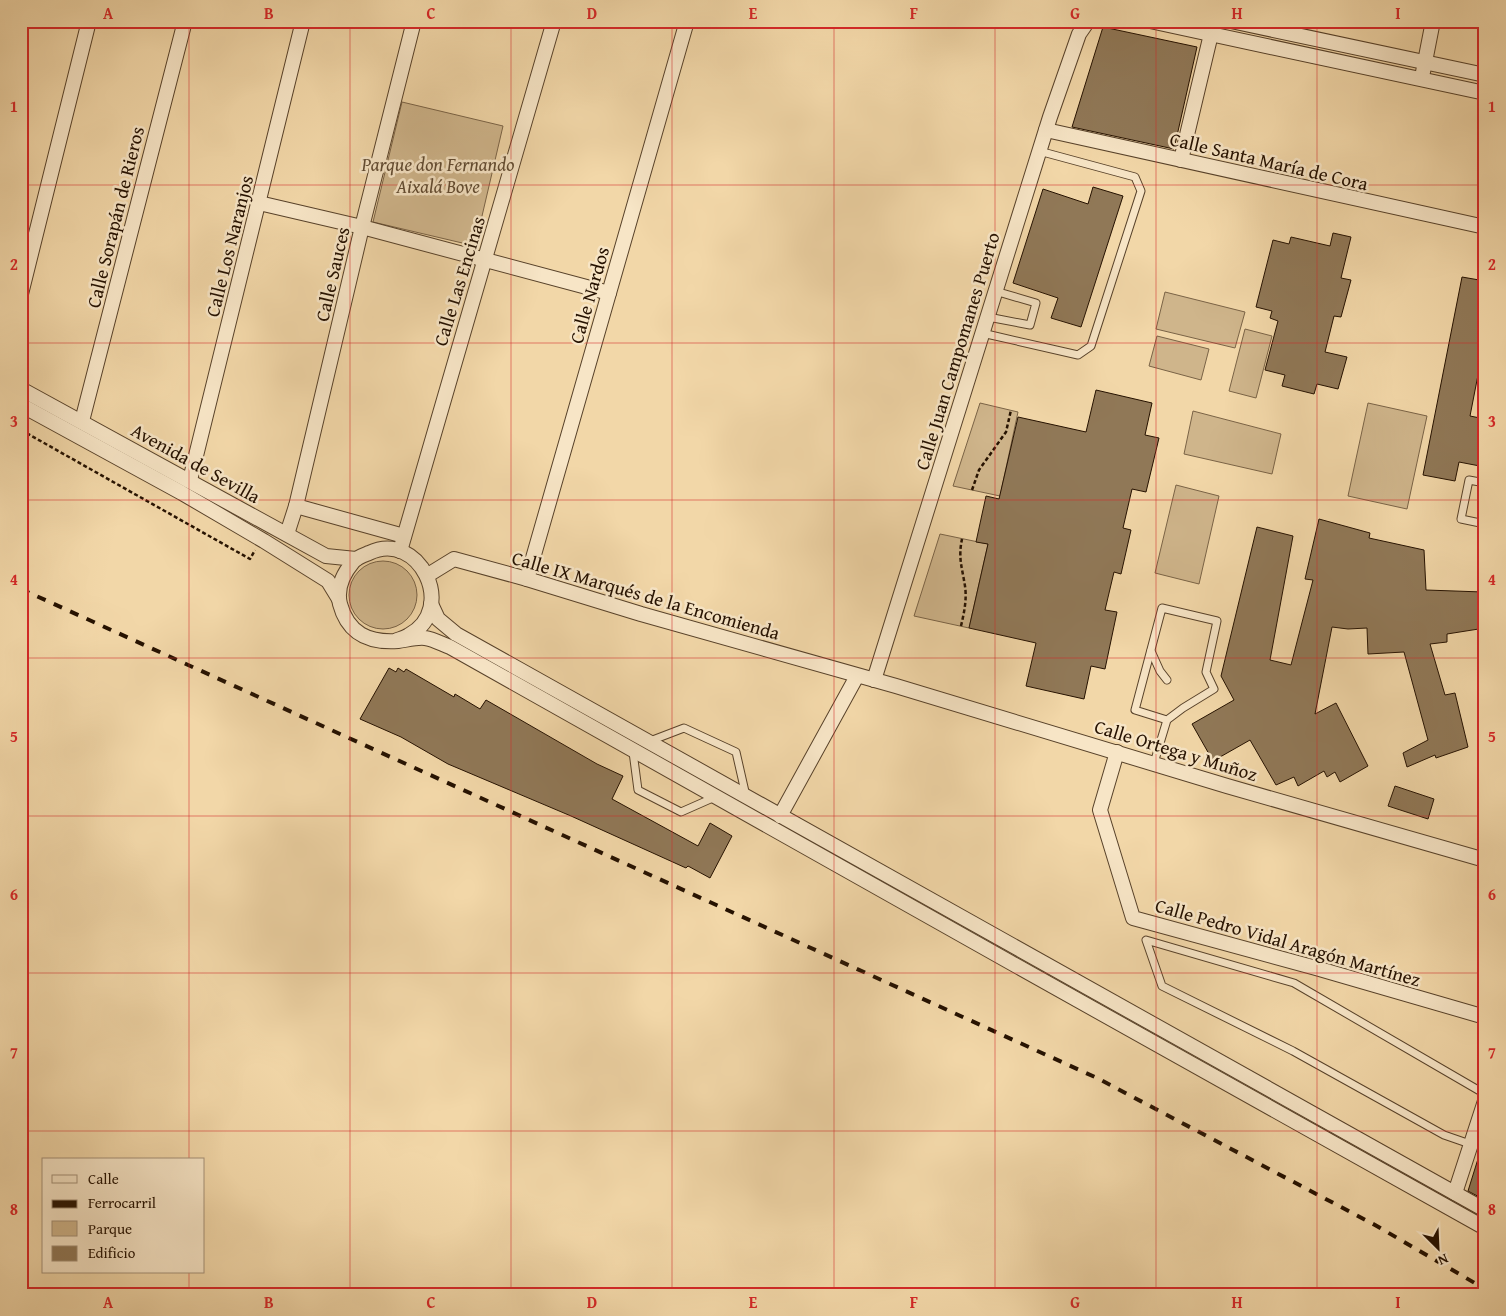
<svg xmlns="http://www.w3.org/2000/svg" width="1506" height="1316" viewBox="0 0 1506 1316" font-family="'Gentium Book Plus',serif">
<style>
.green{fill:#cfb58b;stroke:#7a6346}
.building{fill:#907857;stroke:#251100}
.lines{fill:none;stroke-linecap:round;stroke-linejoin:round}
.lane-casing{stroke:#58422a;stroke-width:9}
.street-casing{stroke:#58422a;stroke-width:16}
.path{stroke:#251100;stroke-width:2.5;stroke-dasharray:4 2.5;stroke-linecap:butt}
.lane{stroke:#f7e5c6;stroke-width:7}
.street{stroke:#f7e5c6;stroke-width:14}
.rail{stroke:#251100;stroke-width:4;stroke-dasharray:9 9;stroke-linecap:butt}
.grid{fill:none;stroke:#d62828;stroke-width:1;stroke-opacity:0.55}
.labels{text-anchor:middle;stroke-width:5;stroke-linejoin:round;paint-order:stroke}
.street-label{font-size:19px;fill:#251100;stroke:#f7e5c6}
.park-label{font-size:19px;font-style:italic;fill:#604a31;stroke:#f7e5c6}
.neatline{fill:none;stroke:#d62828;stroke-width:2}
.grid-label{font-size:16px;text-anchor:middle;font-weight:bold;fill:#d62828}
</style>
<rect width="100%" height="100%" fill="#f2d7a8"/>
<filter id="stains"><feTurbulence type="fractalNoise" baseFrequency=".004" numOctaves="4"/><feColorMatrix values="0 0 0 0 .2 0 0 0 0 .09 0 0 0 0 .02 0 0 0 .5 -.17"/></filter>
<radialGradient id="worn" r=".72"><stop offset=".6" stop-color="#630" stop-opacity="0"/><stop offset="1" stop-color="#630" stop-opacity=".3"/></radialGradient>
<!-- green -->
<g class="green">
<path d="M402 102 503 126 475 246 373 222Z"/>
<path d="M1165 292 1245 312 1235 348 1156 329Z"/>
<path d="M1245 329 1272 336 1256 398 1229 391Z"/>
<path d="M1157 336 1209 349 1201 380 1149 366Z"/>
<path d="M980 403 1018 412 1000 496 953 486Z"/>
<path d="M1368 403 1427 416 1407 509 1348 496Z"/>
<path d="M1193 411 1281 434 1272 474 1184 454Z"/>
<path d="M1176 485 1219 496 1199 584 1155 573Z"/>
<path d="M940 534 988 544 969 628 914 616Z"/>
<circle cx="383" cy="595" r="34"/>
</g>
<!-- building -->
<g class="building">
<path d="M1103 27 1197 47 1174 149 1072 127Z"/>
<path d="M1093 187 1123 196 1081 327 1051 318 1058 298 1013 283 1043 189 1088 204Z"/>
<path d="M1333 233 1351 237 1341 278 1351 280 1341 317 1334 316 1325 352 1347 357 1338 389 1317 384 1314 394 1282 386 1285 375 1265 370 1278 321 1270 318 1272 311 1256 307 1273 240 1289 244 1291 237 1330 246Z"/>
<path d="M1462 277 1485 281V376L1478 375 1470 416 1485 419V467L1459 462 1455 481 1423 475Z"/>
<path d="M1096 390 1152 403 1145 435 1159 438 1146 492 1132 489 1123 528 1131 530 1121 574 1114 572 1105 610 1117 612 1105 669 1091 666 1084 699 1026 686 1036 643 969 628 988 544 976 542 986 496 999 499 1018 417 1086 432Z"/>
<path d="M1319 519 1370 533 1369 538 1424 550 1426 590 1483 592 1485 628 1447 634V642L1430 644 1445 695 1455 693 1468 747 1436 758 1435 755 1407 767 1403 753 1428 740 1404 652 1368 654 1367 628 1348 629 1332 627 1315 714 1336 703 1368 766 1340 782 1335 772 1327 777 1324 771 1298 786 1294 777 1276 785 1250 740 1213 761 1192 724 1234 700 1221 676 1257 527 1293 536 1270 660 1291 665 1313 580 1305 579Z"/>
<path d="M389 668 396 672 398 668 404 672 406 669 454 697 455 694 480 709 486 700 597 764 623 776 612 799 698 846 710 823 732 836 710 878 688 866 686 868 571 816 448 764 401 737 360 719Z"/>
<path d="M1395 786 1434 799 1428 819 1388 806Z"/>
<path d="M1482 1146H1485V1200L1468 1191Z"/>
</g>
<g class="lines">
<defs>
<g id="lane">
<path d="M988 317 1030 325 1036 303 995 291"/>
<path d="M982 333 1078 355 1091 346 1141 191 1135 177 1039 151"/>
<path d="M1485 483 1469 480 1461 519 1485 524"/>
<path d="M1151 651 1160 671 1167 680"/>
<path d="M650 741 684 728 736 752 746 796"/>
<path d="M633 752 638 790 681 812 715 797"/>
<path d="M1154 763 1167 720 1183 708 1214 689 1206 672 1217 621 1162 608 1135 710 1167 720"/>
<path d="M1470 1144 1444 1135 1293 1051 1162 986 1146 940 1294 983 1485 1094"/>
</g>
<g id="street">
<path d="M1150 21 1485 93"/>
<path d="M1231 21 1485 75"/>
<path d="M1423 72 1433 21"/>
<path d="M1046 130 1485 227"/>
<path d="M1181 160 1211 34"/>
<path d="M259 203 362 227 609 293"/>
<path d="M21 294 89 21"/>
<path d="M21 389 326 556 356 559"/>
<path d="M21 405 182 493 264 541 328 581 339 599"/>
<path d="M82 421 185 21"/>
<path d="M190 480 303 21"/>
<path d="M296 506 404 536"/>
<path d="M287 534 296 506 362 227 414 21"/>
<path d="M400 551 554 21"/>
<path d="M428 575 454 559 527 579 641 614 896 686 1227 786 1485 860"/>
<path d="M527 579 687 21"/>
<path d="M431 604 438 619 456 634 1485 1210"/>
<path d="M395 641C399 639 405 638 409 635 458 609 419 529 369 553 364 555 357 557 353 562 343 574 336 588 340 604 348 634 369 643 398 641 406 640 417 637 425 638 433 639 442 644 450 647 794 843 1140 1034 1485 1228"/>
<path d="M874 680 1050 117 1079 34 1088 21"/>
<path d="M1117 752 1100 810 1133 918 1316 968 1485 1017"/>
<path d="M780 816 857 676"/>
<path d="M1455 1193 1485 1101"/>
</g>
</defs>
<!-- lane casing -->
<use href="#lane" class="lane-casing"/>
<!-- street casing -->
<use href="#street" class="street-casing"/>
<!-- path -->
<g class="path">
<path d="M21 372 27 375"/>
<path d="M21 430 250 559 255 550"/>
<path d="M972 490 979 470 1006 432 1011 410"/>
<path d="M961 626C964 613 967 600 965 586 962 567 958 558 962 539"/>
</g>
<!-- lane -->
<use href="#lane" class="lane"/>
<!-- street -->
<use href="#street" class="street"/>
<!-- rail -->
<path class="rail" d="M21 589 1097 1078 1375 1225 1485 1289"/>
</g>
<!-- grid -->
<path class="grid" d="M189 21V1160M350 21V1295M511 21V1295M672 21V1295M834 21V1295M995 21V1295M1156 21V1295M1317 21V1295M21 185H1485M21 343H1485M21 500H1485M21 658H1485M21 816H1485M21 973H1485M21 1131H1485M189 1272V1295"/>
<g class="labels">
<!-- street labels -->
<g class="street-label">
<text transform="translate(1269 161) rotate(13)" y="7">Calle Santa María de Cora</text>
<text transform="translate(115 217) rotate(-76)" y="7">Calle Sorapán de Rieros</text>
<text transform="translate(229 246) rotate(-76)" y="7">Calle Los Naranjos</text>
<text transform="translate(332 274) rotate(-77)" y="7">Calle Sauces</text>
<text transform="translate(459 281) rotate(-73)" y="7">Calle Las Encinas</text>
<text transform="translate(589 295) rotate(-74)" y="7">Calle Nardos</text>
<text transform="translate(957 351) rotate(-73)" y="7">Calle Juan Campomanes Puerto</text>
<text transform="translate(196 463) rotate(29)" y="7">Avenida de Sevilla</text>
<text transform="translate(646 595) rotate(16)" y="7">Calle IX Marqués de la Encomienda</text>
<text transform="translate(1176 750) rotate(17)" y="7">Calle Ortega y Muñoz</text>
<text transform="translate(1288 942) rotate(16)" y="7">Calle Pedro Vidal Aragón Martínez</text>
</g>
<!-- park labels -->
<g class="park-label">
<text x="438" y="171">Parque don Fernando<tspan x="438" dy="22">Aixalá Bove</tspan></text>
</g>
</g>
<!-- margin -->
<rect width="1506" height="1316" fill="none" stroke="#f2d7a8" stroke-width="55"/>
<!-- legend -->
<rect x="42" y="1158" width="162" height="115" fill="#f7e5c6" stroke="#a39077"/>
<rect x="52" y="1175" width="25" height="8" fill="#f7e5c6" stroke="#a39077"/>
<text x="88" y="1184" font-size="15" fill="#251100">Calle</text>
<rect x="52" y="1200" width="25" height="8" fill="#251100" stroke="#a39077"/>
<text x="88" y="1208" font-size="15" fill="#251100">Ferrocarril</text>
<rect x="52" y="1221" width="25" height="15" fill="#cfb58b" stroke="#a39077"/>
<text x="88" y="1234" font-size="15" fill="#251100">Parque</text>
<rect x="52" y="1246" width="25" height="15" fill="#907857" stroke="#a39077"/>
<text x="88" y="1258" font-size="15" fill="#251100">Edificio</text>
<!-- north arrow -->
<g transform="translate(1438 1248) rotate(156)" stroke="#f7e5c6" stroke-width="4" paint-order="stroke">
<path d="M0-4L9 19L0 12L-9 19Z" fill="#251100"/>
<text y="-8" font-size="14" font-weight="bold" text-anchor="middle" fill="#251100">N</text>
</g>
<rect x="28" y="28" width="1450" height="1260" class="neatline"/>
<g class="grid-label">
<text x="108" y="19">A</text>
<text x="269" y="19">B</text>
<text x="431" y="19">C</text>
<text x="592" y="19">D</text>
<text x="753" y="19">E</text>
<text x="914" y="19">F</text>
<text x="1075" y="19">G</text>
<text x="1237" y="19">H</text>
<text x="1398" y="19">I</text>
<text x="14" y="112">1</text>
<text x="1492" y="112">1</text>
<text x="14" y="270">2</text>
<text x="1492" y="270">2</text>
<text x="14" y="427">3</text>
<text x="1492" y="427">3</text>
<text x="14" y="585">4</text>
<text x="1492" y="585">4</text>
<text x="14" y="742">5</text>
<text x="1492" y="742">5</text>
<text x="14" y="900">6</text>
<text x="1492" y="900">6</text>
<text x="14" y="1058">7</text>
<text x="1492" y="1058">7</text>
<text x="14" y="1215">8</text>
<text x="1492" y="1215">8</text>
<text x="108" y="1308">A</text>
<text x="269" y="1308">B</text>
<text x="431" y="1308">C</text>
<text x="592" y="1308">D</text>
<text x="753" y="1308">E</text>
<text x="914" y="1308">F</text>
<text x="1075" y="1308">G</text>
<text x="1237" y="1308">H</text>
<text x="1398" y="1308">I</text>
</g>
<rect width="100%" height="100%" filter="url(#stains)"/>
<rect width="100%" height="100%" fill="url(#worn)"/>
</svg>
